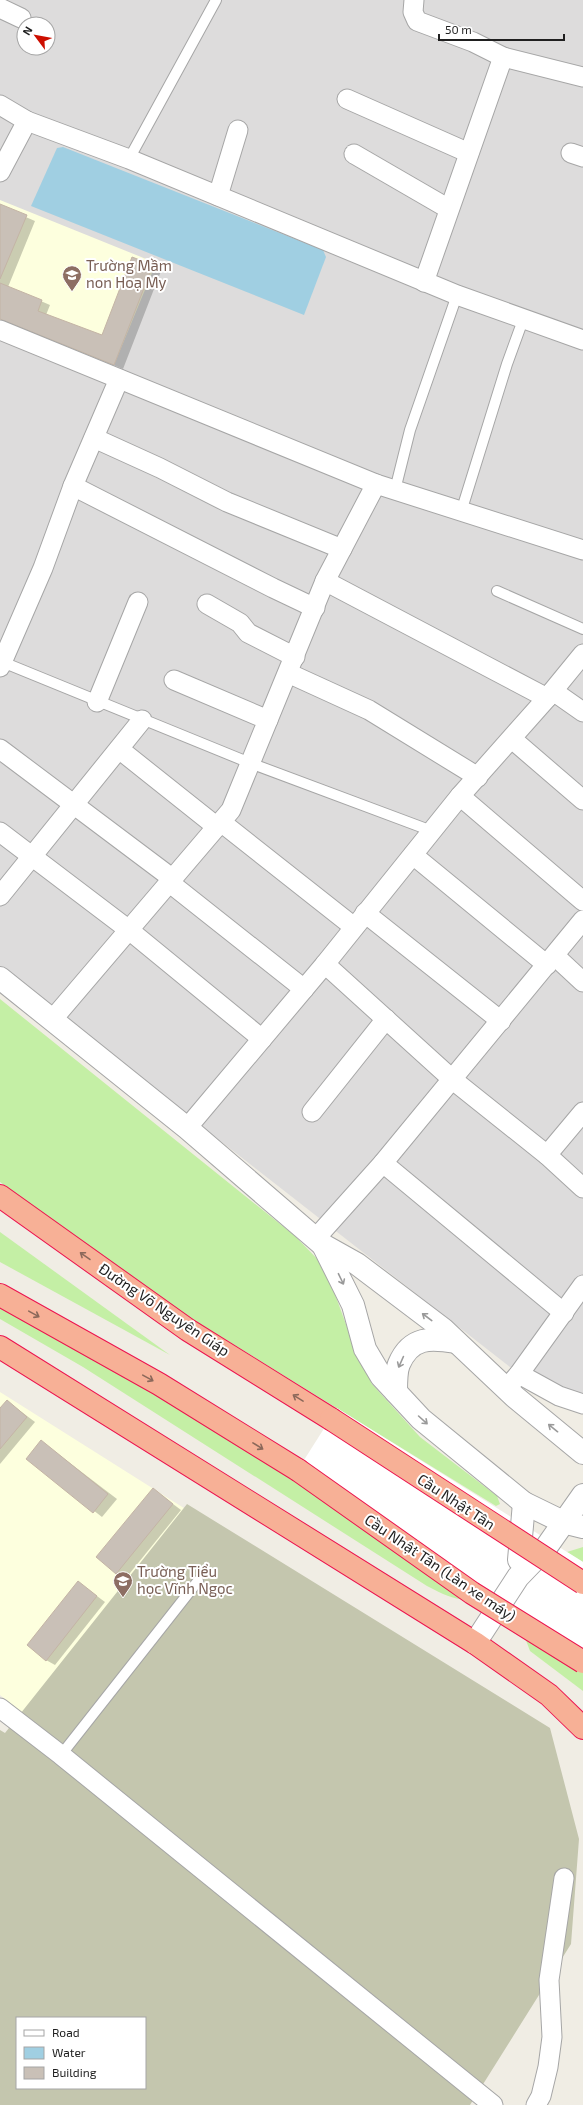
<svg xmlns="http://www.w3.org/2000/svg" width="583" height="2105" viewBox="0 0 583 2105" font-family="'Exo 2',sans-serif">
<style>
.residential{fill:#dddcdc;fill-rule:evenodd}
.education{fill:#fdffde}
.construction{fill:#c4c6ae;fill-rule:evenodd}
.grass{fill:#c4efa5}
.water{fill:#a0cfe2}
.pier{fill:#fff}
.shadow{fill:#0003}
.building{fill:#c9c0b7;stroke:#c4b4a5}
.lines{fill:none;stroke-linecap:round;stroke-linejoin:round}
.service-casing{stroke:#a6a6a6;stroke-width:12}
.minor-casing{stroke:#a6a6a6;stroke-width:21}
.tertiary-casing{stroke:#a6a6a6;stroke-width:24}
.trunk-casing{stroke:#ec144f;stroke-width:24}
.service{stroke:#fff;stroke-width:10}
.minor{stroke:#fff;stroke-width:19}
.tertiary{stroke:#fff;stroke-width:22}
.trunk{stroke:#f7b096;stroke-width:22}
.trunk-bridge-casing{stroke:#ec144f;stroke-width:24;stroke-linecap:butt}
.trunk-bridge{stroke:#f7b096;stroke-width:22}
.oneway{stroke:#8b685a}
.oneway2{stroke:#9a9a9a}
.labels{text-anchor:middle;stroke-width:4;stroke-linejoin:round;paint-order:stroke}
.education-label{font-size:15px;fill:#785e54;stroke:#fff;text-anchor:start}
.street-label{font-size:15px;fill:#1f1f1f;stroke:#fff}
</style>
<rect width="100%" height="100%" fill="#f0ede4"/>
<!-- residential -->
<path class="residential" d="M0 0H583V1394L519 1374 0 969ZM24 24H48V48H24Z"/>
<!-- education -->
<g class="education">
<path d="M0 200 156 263 114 365 0 321Z"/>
<path d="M0 1392 271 1563 135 1803 0 1695Z"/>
</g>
<!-- construction -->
<path class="construction" d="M187 1504 550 1728 579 1839 571 1944 470 2105H0V1730L5 1733ZM17 2018H145V2088H17Z"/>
<!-- grass -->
<g class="grass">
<path d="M0 999 295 1236 325 1267 351 1338 372 1384 420 1437 497 1496 500 1504 496 1506 192 1319 0 1182Z"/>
<path d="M0 1232 170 1355 0 1262Z"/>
<path d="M0 1306 298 1470 481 1598C456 1602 449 1597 427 1586L83 1367 0 1319Z"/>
<path d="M583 1547V1562L567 1552Z"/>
<path d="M519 1622 583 1663V1691L530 1651Z"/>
</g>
<!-- water -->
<path class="water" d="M63 147 323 250 326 257 304 315 31 206 57 148Z"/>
<!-- pier -->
<path class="pier" d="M337 1408 583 1562V1663L292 1479Z"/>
<!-- shadow -->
<g class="shadow">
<path d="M0 206 35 221 8 287 50 305 46 315 102 337 133 259 161 271 123 369 0 318Z"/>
<path d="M7 1401 35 1422 0 1464V1409Z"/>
<path d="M41 1441 117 1499 102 1517 27 1459Z"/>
<path d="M153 1489 181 1510 126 1578 117 1573Z"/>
<path d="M78 1582 105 1602 55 1665 46 1660Z"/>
</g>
<!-- building -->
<g class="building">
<path d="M0 204 27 215 0 279Z"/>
<path d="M132 257 153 265 114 365 0 319V283L42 300 38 311 102 335Z"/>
<path d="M7 1400 27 1417 0 1449V1408Z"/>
<path d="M41 1440 108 1494 93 1513 26 1459Z"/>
<path d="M153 1488 173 1504 116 1574 96 1557Z"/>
<path d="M78 1581 97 1596 46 1661 27 1645Z"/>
</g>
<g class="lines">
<defs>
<g id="service">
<path d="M129 159 216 0"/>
<path d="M395 490 410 430 457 295"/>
<path d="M461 512 507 364 523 320"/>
<path d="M497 591 583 629"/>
<path d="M0 661 250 763 432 831"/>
<path d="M61 1755 198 1581"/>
</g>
<g id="minor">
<path d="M414 0 413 12 417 21 473 42 503 57 583 77"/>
<path d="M0 8 21 18"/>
<path d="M347 99 469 153"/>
<path d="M0 105 27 121 129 159 457 295 583 340"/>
<path d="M571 153 583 157"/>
<path d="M354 154 449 209"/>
<path d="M0 172 27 121"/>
<path d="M218 196 238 130"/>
<path d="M424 282 503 57"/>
<path d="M0 330 376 484 583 550"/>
<path d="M94 438 160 468 227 502 342 549"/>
<path d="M73 486 273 588 315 608"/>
<path d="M325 581 547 698"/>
<path d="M207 604 240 623 248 633 295 657"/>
<path d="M0 667 43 568 73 486 119 379"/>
<path d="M288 673 369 710 478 777"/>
<path d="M174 680 268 720"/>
<path d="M553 691 583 712"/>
<path d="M97 702 138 602"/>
<path d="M512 739 583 800"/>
<path d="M0 749 173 879"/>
<path d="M119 749 217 827"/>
<path d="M460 796 583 901"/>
<path d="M221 822 354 927"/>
<path d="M0 832 129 930 262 1039"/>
<path d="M413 855 547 965"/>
<path d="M170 883 304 989"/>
<path d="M0 896 142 720"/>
<path d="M365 913 501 1021"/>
<path d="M555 956 583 982"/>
<path d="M325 964 453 1080 547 1155 583 1188"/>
<path d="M52 1020 231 810 325 581 376 484"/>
<path d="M312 1112 386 1019"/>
<path d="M187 1128 325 964 460 796 547 698 583 654"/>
<path d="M547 1155 583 1112"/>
<path d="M383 1163 564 1313"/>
<path d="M315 1239 383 1163 583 920"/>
<path d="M519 1374 559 1396 583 1404"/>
<path d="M506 1389 519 1374 583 1285"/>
<path d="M0 1708 61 1755 493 2105"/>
<path d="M536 2105 541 2096 548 2067 552 2037 549 1980 564 1878"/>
</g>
<g id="tertiary">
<path d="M0 978 187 1128 323 1245 357 1264 443 1329 515 1397 583 1453"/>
<path d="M323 1245 353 1305 365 1349 381 1376 421 1419 524 1503 563 1522 583 1527"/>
<path d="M396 1392C396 1383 396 1371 399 1364 411 1336 431 1338 456 1342"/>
<path d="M519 1560 524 1503"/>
<path d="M475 1643 518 1577 545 1549 583 1495"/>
</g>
<g id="trunk">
<path d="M0 1196 188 1330 331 1419"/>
<path d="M0 1295 159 1384 298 1470"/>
<path d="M0 1347 475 1643 549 1695 583 1728"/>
</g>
</defs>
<!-- service casing -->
<use href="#service" class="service-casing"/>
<!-- minor casing -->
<use href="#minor" class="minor-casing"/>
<!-- tertiary casing -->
<use href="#tertiary" class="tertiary-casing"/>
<!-- trunk casing -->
<use href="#trunk" class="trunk-casing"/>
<!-- service -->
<use href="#service" class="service"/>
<!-- minor -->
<use href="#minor" class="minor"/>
<!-- tertiary -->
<use href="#tertiary" class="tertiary"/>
<!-- trunk -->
<use href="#trunk" class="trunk"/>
<defs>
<g id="trunk-bridge">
<path d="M331 1419 583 1583"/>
<path d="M298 1470 472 1593 583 1662"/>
</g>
</defs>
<!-- trunk-bridge casing -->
<use href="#trunk-bridge" class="trunk-bridge-casing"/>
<!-- trunk-bridge -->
<use href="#trunk-bridge" class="trunk-bridge"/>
</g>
<!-- one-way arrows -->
<defs><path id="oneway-shaft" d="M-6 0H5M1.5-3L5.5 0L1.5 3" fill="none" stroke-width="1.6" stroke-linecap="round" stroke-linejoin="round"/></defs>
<g class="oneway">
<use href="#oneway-shaft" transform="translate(85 1256) rotate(-145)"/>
<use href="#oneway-shaft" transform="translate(34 1314) rotate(29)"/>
<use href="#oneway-shaft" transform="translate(148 1378) rotate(29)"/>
<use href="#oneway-shaft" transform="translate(298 1398) rotate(-148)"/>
<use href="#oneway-shaft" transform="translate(258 1446) rotate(32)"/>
</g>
<g class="oneway2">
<use href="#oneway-shaft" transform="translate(341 1279) rotate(64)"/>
<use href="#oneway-shaft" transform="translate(427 1317) rotate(-143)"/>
<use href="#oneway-shaft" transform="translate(401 1362) rotate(114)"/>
<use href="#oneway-shaft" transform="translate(423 1420) rotate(42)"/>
<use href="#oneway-shaft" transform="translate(553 1428) rotate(-141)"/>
</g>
<!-- icons -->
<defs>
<symbol id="school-pin" viewBox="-11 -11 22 30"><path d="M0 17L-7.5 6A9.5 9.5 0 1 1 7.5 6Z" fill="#8d6e63" stroke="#fff"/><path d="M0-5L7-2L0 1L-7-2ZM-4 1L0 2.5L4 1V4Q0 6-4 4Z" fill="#fff"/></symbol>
</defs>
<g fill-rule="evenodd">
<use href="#school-pin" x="61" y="264" width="22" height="30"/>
<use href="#school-pin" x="112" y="1570" width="22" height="30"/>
</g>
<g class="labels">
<!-- education labels -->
<g class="education-label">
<text x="86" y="271">Trường Mầm<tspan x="86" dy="17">non Hoạ My</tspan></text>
<text x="137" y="1577">Trường Tiểu<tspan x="137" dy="17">học Vĩnh Ngọc</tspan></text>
</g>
<!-- street labels -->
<g class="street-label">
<text transform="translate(164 1310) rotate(34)" y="5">Đường Võ Nguyên Giáp</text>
<text transform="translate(456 1502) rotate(33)" y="5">Cầu Nhật Tân</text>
<text transform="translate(440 1568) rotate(34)" y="5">Cầu Nhật Tân (Làn xe máy)</text>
</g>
</g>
<!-- legend -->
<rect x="16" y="2017" width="130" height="72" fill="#ffffff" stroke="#a5a5a5"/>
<rect x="24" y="2030" width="20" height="6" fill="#ffffff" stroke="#a5a5a5"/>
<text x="52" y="2037" font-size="12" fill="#1f1f1f">Road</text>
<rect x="24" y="2047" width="20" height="12" fill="#a0cfe2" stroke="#a5a5a5"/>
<text x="52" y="2057" font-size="12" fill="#1f1f1f">Water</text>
<rect x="24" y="2067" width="20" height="12" fill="#c9c0b7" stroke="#a5a5a5"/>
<text x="52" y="2077" font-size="12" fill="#1f1f1f">Building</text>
<!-- north arrow -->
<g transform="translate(36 36) rotate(302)"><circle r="19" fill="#ffffff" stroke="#a5a5a5"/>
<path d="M0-3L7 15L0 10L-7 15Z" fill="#cd0e00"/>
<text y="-6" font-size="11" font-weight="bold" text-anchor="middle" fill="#1f1f1f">N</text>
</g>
<!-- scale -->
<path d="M439 34v6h125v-6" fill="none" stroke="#1f1f1f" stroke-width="2"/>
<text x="445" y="34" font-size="12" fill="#1f1f1f" stroke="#ffffff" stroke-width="3" paint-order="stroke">50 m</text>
</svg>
